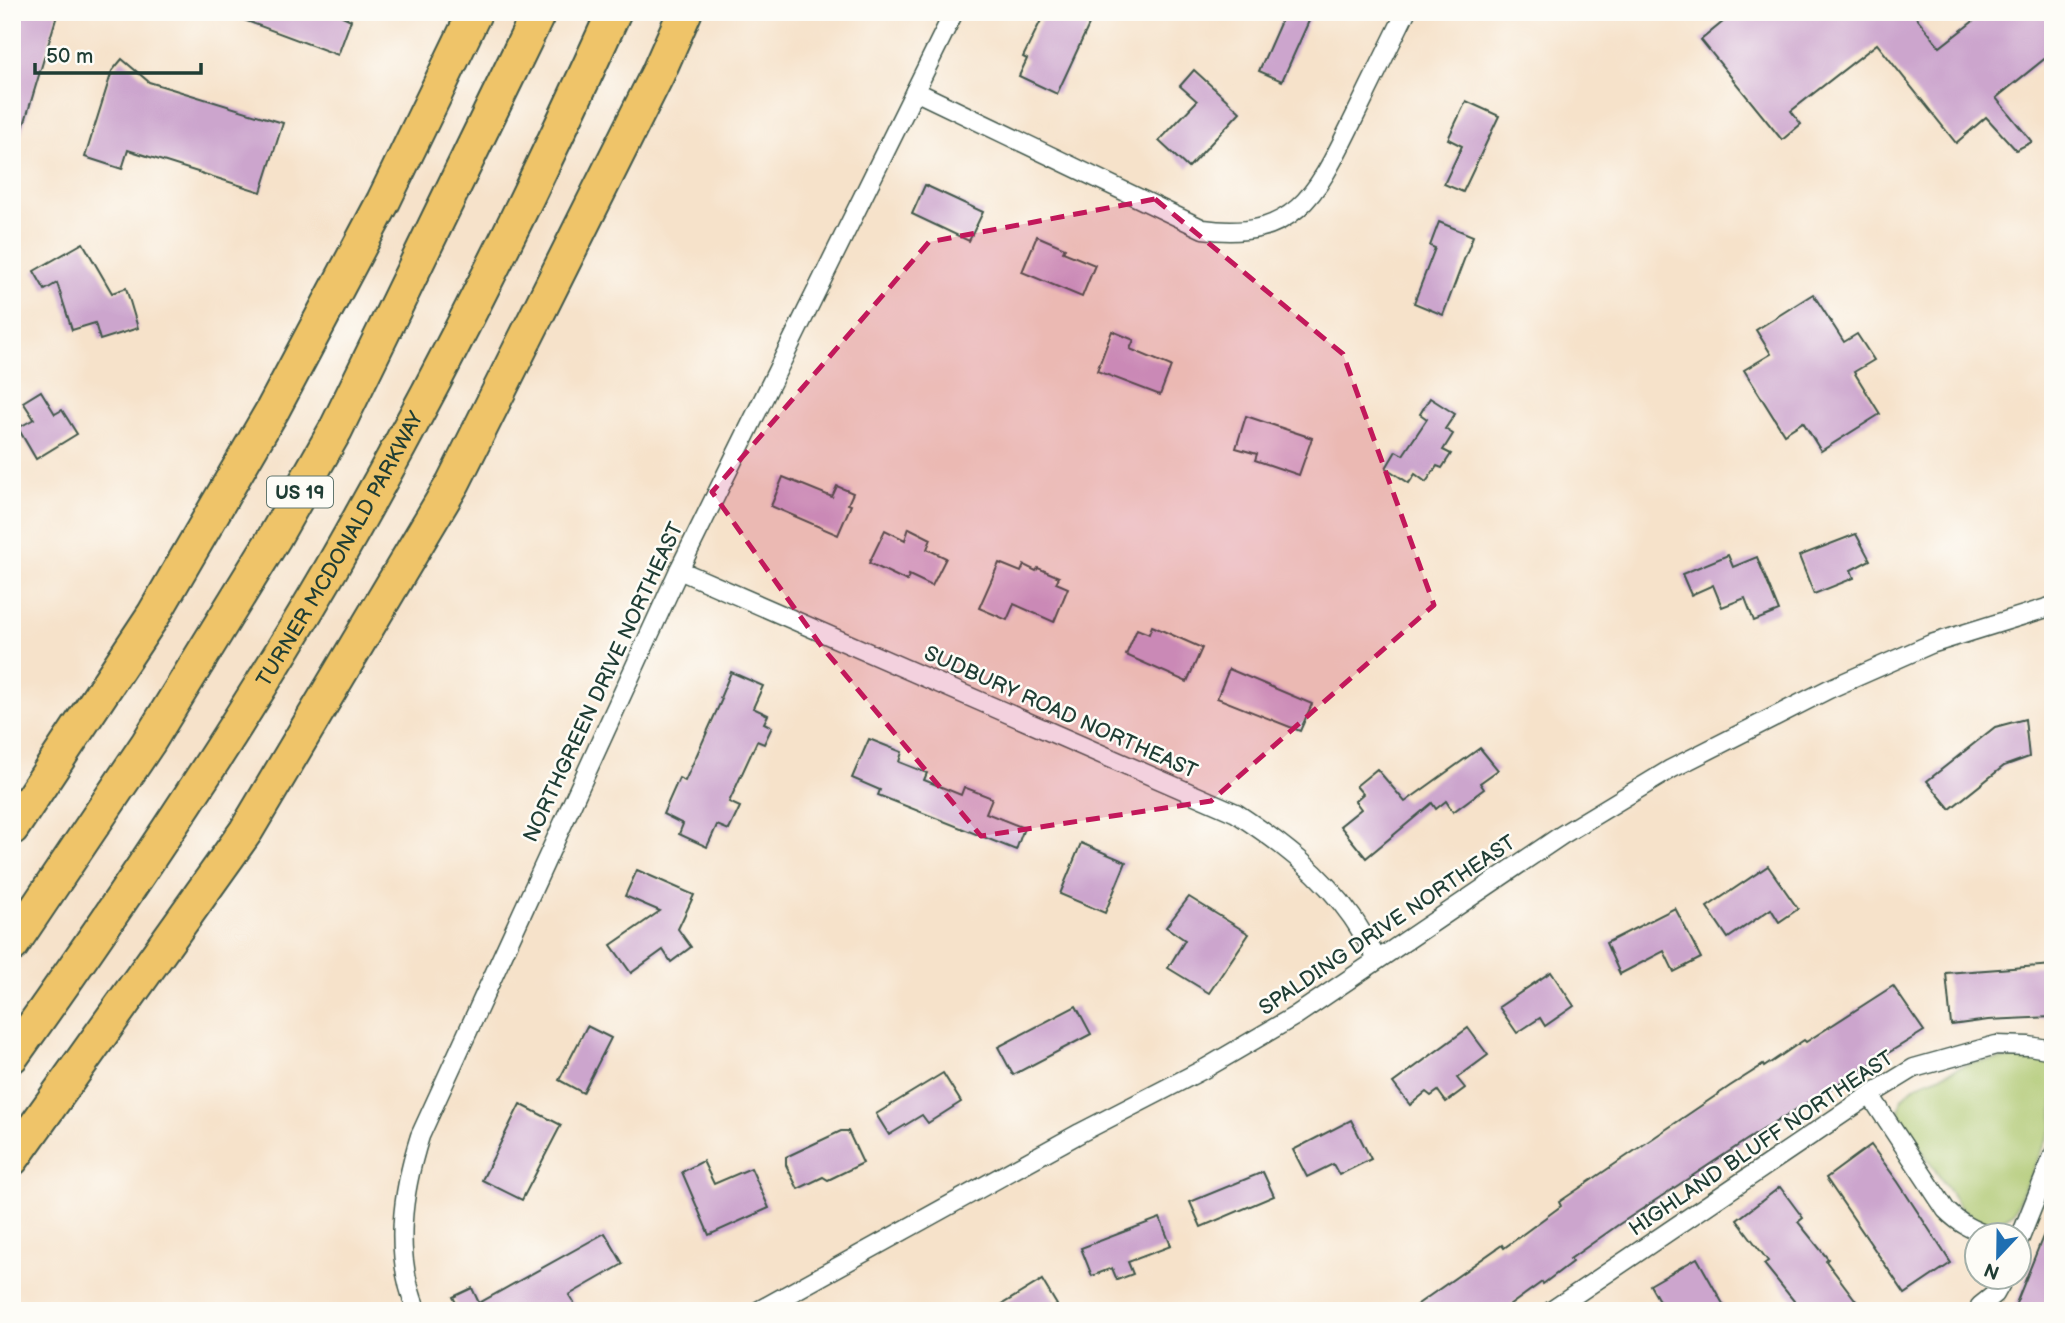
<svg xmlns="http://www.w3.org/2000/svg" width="2065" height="1323" viewBox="0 0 2065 1323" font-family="'Balsamiq Sans',sans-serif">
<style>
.green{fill:#aac56b;stroke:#648150;stroke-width:2}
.building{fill:#cca5cd}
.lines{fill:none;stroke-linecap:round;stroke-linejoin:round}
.minor-casing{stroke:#3f564a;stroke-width:21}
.motorway-casing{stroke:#3f564a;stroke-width:37}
.minor{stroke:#fff;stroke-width:18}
.motorway{stroke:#efc469;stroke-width:33}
.marked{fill:#c2185b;fill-opacity:0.2;stroke:#c2185b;stroke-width:5;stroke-dasharray:14 9;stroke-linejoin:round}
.labels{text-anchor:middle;stroke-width:5;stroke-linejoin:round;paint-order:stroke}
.shield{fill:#fdfcf7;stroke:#62766e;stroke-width:2}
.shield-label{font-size:19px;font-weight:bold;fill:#1f3d34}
.street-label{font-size:21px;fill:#1f3d34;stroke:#fdfcf7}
</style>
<rect width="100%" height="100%" fill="#fdfcf7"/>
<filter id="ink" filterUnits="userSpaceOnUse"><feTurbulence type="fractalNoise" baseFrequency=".0143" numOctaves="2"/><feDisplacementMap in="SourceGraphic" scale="14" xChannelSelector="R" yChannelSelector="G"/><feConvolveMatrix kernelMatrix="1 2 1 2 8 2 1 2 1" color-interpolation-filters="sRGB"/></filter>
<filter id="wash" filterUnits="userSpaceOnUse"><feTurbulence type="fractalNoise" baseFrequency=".00686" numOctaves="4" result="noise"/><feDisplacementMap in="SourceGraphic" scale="28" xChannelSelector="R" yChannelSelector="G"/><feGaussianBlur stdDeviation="1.57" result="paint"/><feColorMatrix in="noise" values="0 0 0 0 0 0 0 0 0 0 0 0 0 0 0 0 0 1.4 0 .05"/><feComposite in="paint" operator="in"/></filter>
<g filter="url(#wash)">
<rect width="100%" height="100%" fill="#f6e2ca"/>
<!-- green -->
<path class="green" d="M2034 1056 2053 1060V1126L2013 1213 2003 1219 1990 1223 1976 1219 1960 1207 1903 1122 1899 1111 1902 1098 1916 1085 1974 1062Z"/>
<g id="blocks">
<!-- building -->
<g class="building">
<path d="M12 12H58L17 148H12Z"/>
<path d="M228 12H343L342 16 351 20 338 55 228 14Z"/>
<path d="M1045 12H1095L1057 94 1019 76 1027 59 1023 57Z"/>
<path d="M1285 12H1313L1282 81 1259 71Z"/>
<path d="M1735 12H1912L1940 47 1985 12H2053V52L1996 98 2032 142 2016 150 1986 117 1956 143 1877 44 1791 111 1801 124 1782 140 1701 40Z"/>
<path d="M122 59 149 82 283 123 261 192 128 150 122 169 85 157 112 71Z"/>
<path d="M1194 70 1240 112 1188 168 1159 141 1197 101 1180 86Z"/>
<path d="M1466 101 1499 116 1463 192 1444 184 1462 146 1448 139Z"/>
<path d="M925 185 983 212 969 241 912 214Z"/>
<path d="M1439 222 1473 236 1443 315 1414 303 1435 248 1430 246Z"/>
<path d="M1037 236 1065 248 1063 252 1095 265 1082 297 1022 272Z"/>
<path d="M83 243 112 293 126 288 138 328 100 340 95 323 72 330 57 283 45 290 34 271Z"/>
<path d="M1813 294 1844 342 1857 334 1874 360 1854 372 1880 414 1821 451 1803 422 1784 434 1744 370 1771 354 1756 330Z"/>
<path d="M1112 331 1134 340 1130 349 1171 366 1160 395 1097 371Z"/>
<path d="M41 391 55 414 62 410 77 434 36 459 18 428 34 419 23 402Z"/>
<path d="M1430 398 1455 414 1445 429 1453 434 1443 450 1451 454 1442 468 1437 466 1426 482 1415 474 1409 483 1386 468 1396 451 1403 455 1427 419 1420 414Z"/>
<path d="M1246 416 1312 438 1299 475 1255 460 1257 454 1236 448Z"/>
<path d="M783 477 832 497 837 486 853 493 848 504 851 505 838 535 771 506Z"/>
<path d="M909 528 931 539 927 549 946 558 932 586 909 575 907 581 869 563 885 530 905 540Z"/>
<path d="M1856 534 1870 560 1851 570 1854 578 1814 594 1799 556Z"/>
<path d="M1728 555 1733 567 1757 557 1779 611 1754 621 1745 598 1722 607 1713 585 1691 595 1682 574Z"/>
<path d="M999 563 1021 572 1024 565 1036 571 1038 568 1059 577 1056 583 1068 588 1054 622 1014 604 1007 620 979 608Z"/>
<path d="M1152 626 1202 648 1187 682 1126 655 1137 629 1149 634Z"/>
<path d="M1229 669 1312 704 1300 731 1217 698Z"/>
<path d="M731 672 763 686 753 708 768 715 764 723 772 727 764 744 757 741 729 802 740 807 729 830 717 825 707 847 679 834 683 824 663 814 679 778 685 781 722 699 720 698Z"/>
<path d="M2025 719 2029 757 2004 766 1950 809 1927 781 1995 727Z"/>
<path d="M869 739 902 752 899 762 927 773 924 780 961 795 964 787 992 798 986 813 1024 828 1016 850 878 795 880 790 852 778Z"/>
<path d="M1480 748 1498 770 1480 783 1484 789 1453 812 1446 801 1436 809 1432 803 1366 858 1340 826 1361 809 1355 801 1363 794 1356 786 1377 769 1405 802Z"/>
<path d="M1081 843 1126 862 1105 913 1060 894Z"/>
<path d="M1768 866 1798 909 1779 922 1771 909 1728 938 1707 907Z"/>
<path d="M637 870 694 895 678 929 691 947 671 962 663 950 631 973 611 945 660 911 625 896Z"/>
<path d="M1189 897 1249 934 1209 993 1168 968 1185 940 1166 927Z"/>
<path d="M1675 908 1701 958 1674 972 1664 951 1620 974 1606 943Z"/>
<path d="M2053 965V1017L1988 1020 1951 1025 1946 973Z"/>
<path d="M1551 972 1574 1006 1545 1026 1540 1018 1517 1033 1499 1007Z"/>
<path d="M1893 986 1924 1031 1748 1139 1618 1225 1570 1259 1572 1262 1543 1284 1542 1282 1502 1311H1408L1502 1245 1504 1248 1561 1206 1559 1202 1730 1086 1763 1065 1764 1067 1804 1040 1806 1042Z"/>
<path d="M1076 1006 1091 1034 1013 1075 998 1047Z"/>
<path d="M587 1026 611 1038 583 1093 559 1080Z"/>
<path d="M1468 1028 1488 1055 1457 1078 1465 1088 1446 1102 1438 1091 1431 1096 1426 1092 1410 1105 1393 1083Z"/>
<path d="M943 1073 961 1102 928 1123 922 1115 889 1135 876 1114Z"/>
<path d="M520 1104 561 1125 522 1200 482 1180Z"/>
<path d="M1351 1120 1371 1159 1339 1175 1333 1164 1307 1177 1293 1150Z"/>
<path d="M841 1131H848L863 1163 828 1180 823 1177 798 1189 786 1165V1157Z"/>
<path d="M1871 1145 1898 1182 1951 1263 1905 1294 1826 1178Z"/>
<path d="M703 1161 714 1184 751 1168 769 1208 709 1235 682 1172Z"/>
<path d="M1263 1172 1274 1196 1201 1227 1190 1202Z"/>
<path d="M1780 1187 1803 1218 1798 1222 1828 1259 1826 1261 1857 1302 1845 1311H1802L1764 1264 1768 1261 1737 1220Z"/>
<path d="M2052 1214 2053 1311H2013Z"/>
<path d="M1160 1218 1171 1246 1128 1262 1133 1274 1117 1280 1112 1268 1092 1276 1081 1248Z"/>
<path d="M605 1233 623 1264 569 1295 579 1311H460L453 1297 472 1288 479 1303Z"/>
<path d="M1697 1258 1727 1311H1665L1650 1285Z"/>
<path d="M1042 1280 1057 1305 1048 1311H991Z"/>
</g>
</g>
</g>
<g filter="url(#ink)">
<use href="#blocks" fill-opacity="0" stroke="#3f564a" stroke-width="2"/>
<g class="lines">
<defs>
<g id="minor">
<path d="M954 12 915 91 1203 229C1297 242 1318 191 1354 118 1371 83 1389 47 1406 12"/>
<path d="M679 570 1236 813C1280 842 1321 873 1352 917 1361 930 1369 945 1377 959"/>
<path d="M1870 1095 1946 1210C1960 1224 1972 1230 1990 1236"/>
<path d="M2020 1238 2053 1156"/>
<path d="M1980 1306 1995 1294 2004 1278"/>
<path d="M417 1311C393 1254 402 1193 420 1136L679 570 915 91"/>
<path d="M758 1311 1080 1133 1206 1068 1295 1016 1562 835 1671 769 1829 689 1931 644 2053 606"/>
<path d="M1551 1311 1870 1095 1914 1068 1996 1045 2029 1046 2053 1050"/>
</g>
<g id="motorway">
<path d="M12 828 154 614 272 411 383 202 475 12"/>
<path d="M12 945 148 743 274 538 336 429 539 12"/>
<path id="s1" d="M12 1056C125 898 233 737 331 569 435 388 528 202 614 12"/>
<path d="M12 1159 246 831 453 483 658 73 685 12"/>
</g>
</defs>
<!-- minor casing -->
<use href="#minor" class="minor-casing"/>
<!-- motorway casing -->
<use href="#motorway" class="motorway-casing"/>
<!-- minor -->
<use href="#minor" class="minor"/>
<!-- motorway -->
<use href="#motorway" class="motorway"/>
</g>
</g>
<!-- marked area -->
<path class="marked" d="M1155 199 1343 354 1434 605 1211 801 981 836 822 647 712 492 929 242Z"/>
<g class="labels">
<!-- shield labels -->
<rect class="shield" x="267" y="476.5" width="66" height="31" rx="5"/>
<g class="shield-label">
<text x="300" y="499">US 19</text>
</g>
<!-- street labels -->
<g class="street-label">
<text dy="7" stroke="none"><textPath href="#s1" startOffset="604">TURNER MCDONALD PARKWAY</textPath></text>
<text transform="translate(603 682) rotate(-65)" y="7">NORTHGREEN DRIVE NORTHEAST</text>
<text transform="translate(1061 712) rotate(24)" y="7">SUDBURY ROAD NORTHEAST</text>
<text transform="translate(1387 925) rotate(-34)" y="7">SPALDING DRIVE NORTHEAST</text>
<text transform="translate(1761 1143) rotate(-34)" y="7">HIGHLAND BLUFF NORTHEAST</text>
</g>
</g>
<!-- margin -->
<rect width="2065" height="1323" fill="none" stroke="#fdfcf7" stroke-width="42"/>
<!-- north arrow -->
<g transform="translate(1998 1256) rotate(202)"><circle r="33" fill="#fdfcf7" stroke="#a4b0a9" stroke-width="2"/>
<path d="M0-5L12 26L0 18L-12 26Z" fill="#1f6fb2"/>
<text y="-10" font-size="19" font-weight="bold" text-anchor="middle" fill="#1f3d34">N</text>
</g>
<!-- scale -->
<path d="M35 63v10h166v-10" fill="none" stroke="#1f3d34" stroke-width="3.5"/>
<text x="46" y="63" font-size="21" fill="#1f3d34" stroke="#fdfcf7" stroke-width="5" paint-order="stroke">50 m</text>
</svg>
